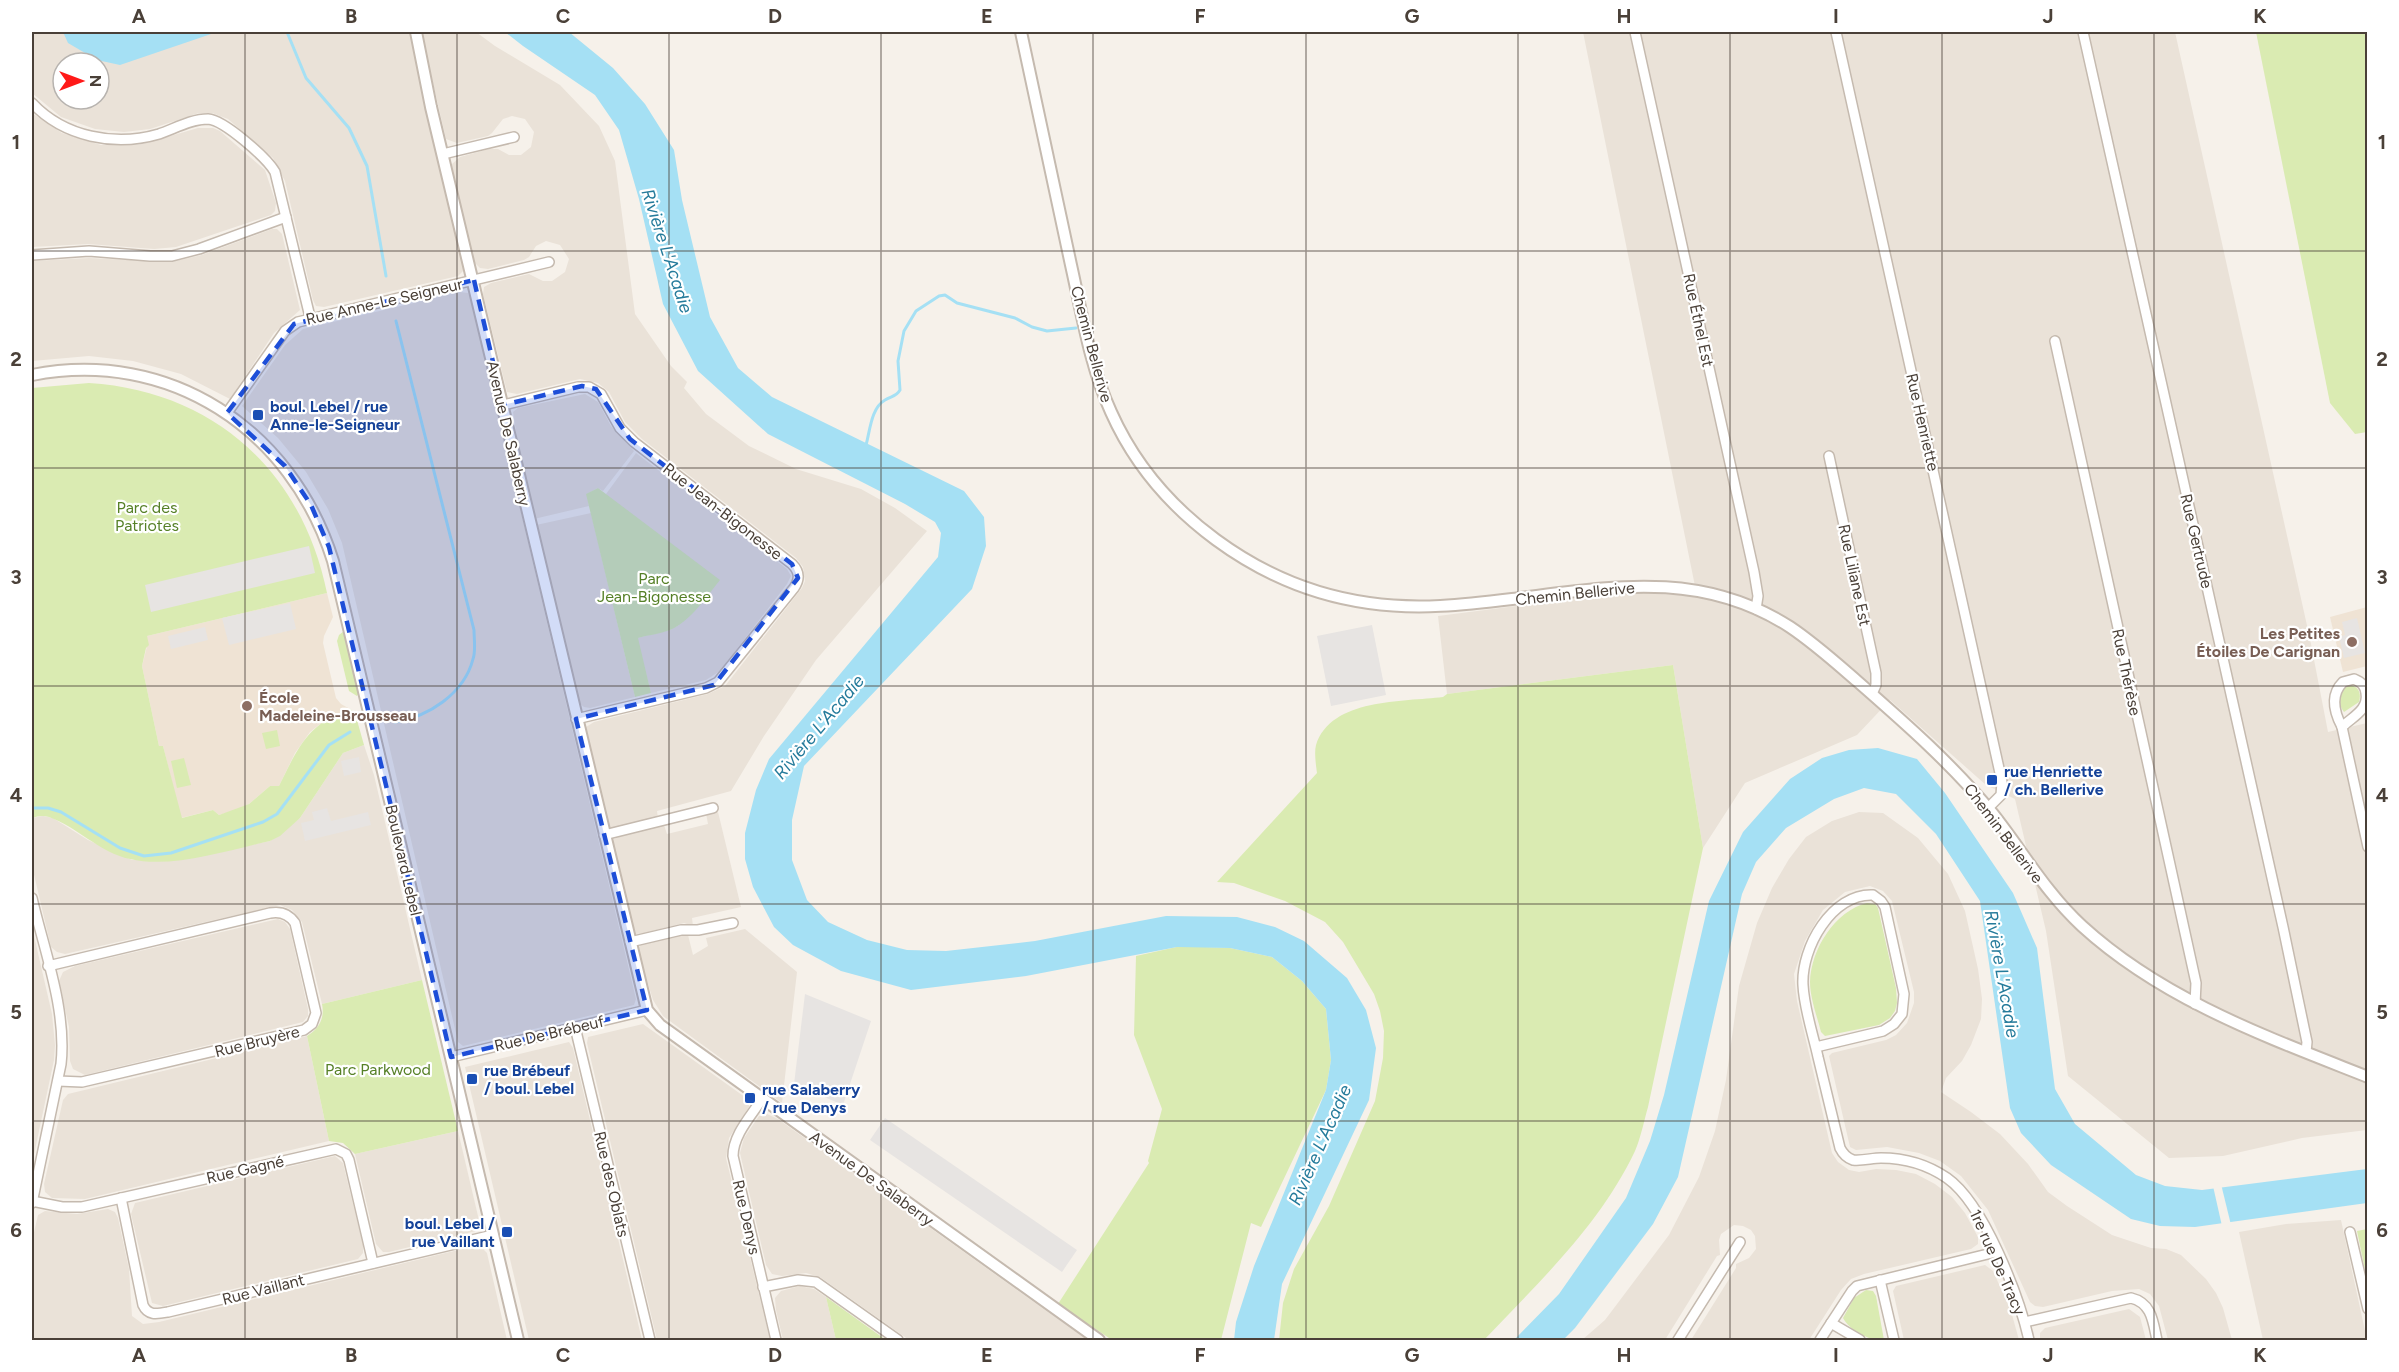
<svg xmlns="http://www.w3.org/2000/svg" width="2399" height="1372" viewBox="0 0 2399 1372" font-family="Figtree,sans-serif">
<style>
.residential{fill:#eae2d8;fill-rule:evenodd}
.education{fill:#efe3d4}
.green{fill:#daebb2}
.parking{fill:#e7e4e2}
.water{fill:#a5e0f4}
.pier{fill:#f6f1ea}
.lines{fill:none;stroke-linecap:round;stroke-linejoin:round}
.stream{stroke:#a5e0f4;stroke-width:3}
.minor-casing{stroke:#c5baaf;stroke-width:12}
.tertiary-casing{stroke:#c5baaf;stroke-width:14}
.minor{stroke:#fff;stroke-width:9}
.tertiary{stroke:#fff;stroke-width:10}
.marked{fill:#1d4ed8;fill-opacity:0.2;stroke:#1d4ed8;stroke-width:4.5;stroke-dasharray:12 8;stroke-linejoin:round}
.grid{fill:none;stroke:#4a4038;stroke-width:1.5;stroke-opacity:0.55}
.transit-dot{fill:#1a4fb4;stroke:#fff;stroke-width:2}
.education-dot{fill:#8d6e63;stroke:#fff;stroke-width:2}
.labels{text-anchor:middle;stroke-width:4.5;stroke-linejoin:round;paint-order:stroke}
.street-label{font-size:16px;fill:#4a4038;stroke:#fff}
.transit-label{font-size:16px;font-weight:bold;fill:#164399;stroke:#fff;text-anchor:start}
.park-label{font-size:16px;fill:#568027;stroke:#fff}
.education-label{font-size:16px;font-weight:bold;fill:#785e54;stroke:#fff;text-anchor:end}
.water-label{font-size:18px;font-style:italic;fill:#257b9b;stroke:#fff}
.neatline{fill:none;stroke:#4a4038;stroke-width:2}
.grid-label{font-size:20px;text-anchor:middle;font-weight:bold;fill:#4a4038}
</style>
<rect width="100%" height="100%" fill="#f6f1ea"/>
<!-- residential -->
<g class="residential">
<path d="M32 32H411L430 128 465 269 458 276 324 307 316 306 313 300 285 181 273 158 228 119 212 113H199L150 129 124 132 95 129 61 117 32 93ZM63 63H99V99H63Z"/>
<path d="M421 32H476L495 46 560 85 599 126 615 161 635 314 671 366 687 382 684 388 706 414 749 446 796 469 861 489 895 508 927 531 816 660 764 736 731 791 657 811 658 819 616 829 608 828 586 727 594 722 708 694 725 686 802 588 805 581 803 567 796 558 642 439 625 422 609 392 598 383 580 379 517 394 507 392 483 294 484 287 491 283 529 274 543 281H552L565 272 569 259 560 245 546 241 536 246 529 257 524 260 488 269 480 268 475 263 453 178 452 164 460 157 489 149H498L509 155H521L531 147 534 132 525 119 512 116 503 119 492 133 488 136 457 143 446 139Z"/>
<path d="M1583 32H2175L2310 639 2328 732 2367 723V1130L2302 1138 2223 1156 2169 1158 2068 1076 2046 931 2015 799 1986 785 1890 700 1857 735 1745 783 1703 848 1673 665 1447 694 1438 616 1627 592 1697 596Z"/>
<path d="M32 113 62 133 101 145H139L198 128H213L220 131 265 170 276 203 275 211 271 215 176 247 154 249 88 244 32 247Z"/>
<path d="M272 229H277L282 234 300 310 274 333 230 399 181 374 133 361 89 356 32 361V261L89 258 171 262 202 255Z"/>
<path d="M460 292 468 293 471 301 636 999 634 1005 463 1046 458 1042 342 543 328 509 306 472 278 438 242 406 285 345 303 329Z"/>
<path d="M585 394 598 402 611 426 634 451 603 491 598 488 587 494 589 506 534 519 519 451 513 412 518 408Z"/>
<path d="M636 453 787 569 791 576 787 584 720 671 706 680 651 693 637 638 670 630 679 625 606 494Z"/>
<path d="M591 513 635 697 590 708 584 707 579 703 536 525Z"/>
<path d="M364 745 374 775 422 980 322 1004 302 922 292 910 280 905 65 954 57 952 51 947 32 866V818L43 816 53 818 88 840 132 860H178L270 841 300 818 343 753Z"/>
<path d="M718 812 741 907 692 918 693 926 684 923 645 933 636 934 619 878 611 844 612 840 626 834 664 825 667 834 708 824 706 813Z"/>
<path d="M1859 812 1883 813 1918 838 1948 874 1965 911 1978 969 1982 999 1981 1019 1971 1045 1962 1061 1946 1078 1941 1092 1971 1112 2000 1134 2028 1164 2048 1192 2067 1206 2112 1235 2151 1248 2166 1249 2181 1255 2206 1279 2216 1293 2223 1308 2232 1340H2168L2159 1306 2150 1294 2139 1289 2112 1291 2043 1307 2035 1306 2030 1302 1988 1210 1961 1176 1940 1161 1919 1153 1887 1147 1856 1150 1850 1147 1829 1056 1832 1053 1886 1040 1896 1035 1907 1023 1914 1003V992L1892 901 1883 891 1870 886 1845 892 1823 910 1805 941 1794 974 1797 1001 1832 1153 1838 1162 1849 1170 1859 1172 1876 1169 1896 1170 1916 1174 1935 1184 1952 1197 1965 1213 1978 1237V1244L1971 1249 1864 1274 1851 1279 1841 1290 1809 1340H1691L1736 1268V1264L1749 1258 1756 1249 1755 1236 1751 1230 1743 1226 1734 1225 1721 1234 1719 1240 1720 1255 1717 1256 1665 1340H1582L1605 1320 1669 1235 1699 1177 1715 1131 1726 1080 1739 986 1757 923 1772 888 1789 859 1806 837 1832 821Z"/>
<path d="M278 919 285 922 290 929 308 1009V1016L303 1022 85 1075 73 1069 70 1061 69 1027 59 981 63 972 75 966Z"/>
<path d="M32 927 52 1014 55 1045 54 1060 32 1164Z"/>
<path d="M745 929 797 972 782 1103 663 1016 653 1000 639 955V947L643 942 685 933 688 935 693 955 708 946 706 938Z"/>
<path d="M643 1024 749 1100V1107L729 1138 726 1158 770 1340H657L587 1043 588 1037Z"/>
<path d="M307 1036 329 1141 85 1199 52 1198 45 1192 44 1184 63 1100 68 1094Z"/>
<path d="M569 1042 573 1048 642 1340H529L465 1067Z"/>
<path d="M767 1114 778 1119 1087 1340H909L820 1277 806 1273 782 1276 772 1274 766 1265 740 1153 744 1138 759 1116Z"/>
<path d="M458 1131 478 1216 479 1223 476 1231 389 1252H383L376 1244 355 1154Z"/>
<path d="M335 1156 343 1163 363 1245V1253L358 1259 163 1306 152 1303 131 1214 135 1203Z"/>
<path d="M108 1209 115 1212 118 1218 129 1269 132 1316 143 1324 159 1322 479 1245 487 1253 507 1340H32V1241L38 1215 45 1211 77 1214Z"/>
<path d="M2341 1220 2367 1340H2263L2239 1232 2286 1224Z"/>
<path d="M1985 1265 1993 1271 2011 1311 2019 1340H1904L1893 1291 1896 1286Z"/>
<path d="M800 1286 814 1289 826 1297 836 1340H783L776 1310 775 1298 781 1291Z"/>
<path d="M2129 1309 2140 1317 2146 1340H2040V1333L2045 1328Z"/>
</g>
<!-- education -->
<g class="education">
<path d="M327 593 333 617 324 636 323 643 336 698 341 704 350 709 325 720 310 732 295 753 279 786H270L249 804 237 810 219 815 213 810 181 818 163 746H159L142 666 147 646V636Z"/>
<path d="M2367 607V666L2343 672 2330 617Z"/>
</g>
<!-- green -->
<g class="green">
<path d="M2256 32H2367V432L2355 434 2330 403Z"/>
<path d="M89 383C214 391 302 471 327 593L147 636 149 645 146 648 142 666 159 746H163L182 818 213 810 219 815 249 804 270 786H279C298 748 307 724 350 709L355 713 364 745 343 753 300 818 280 836 270 841C228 850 172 869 130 859 100 853 76 826 49 817 43 815 38 816 32 818V388Z"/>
<path d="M598 488 720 580C706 597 691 621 670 630 660 634 648 635 638 638L651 693 635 697 586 494Z"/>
<path d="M344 631 359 693 357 696 349 691 337 641 339 635Z"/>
<path d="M1673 665 1703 848 1648 1107C1644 1121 1641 1137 1635 1151 1600 1225 1539 1282 1484 1340H1279L1283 1303 1294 1269 1329 1206 1375 1101 1383 1058 1384 1031 1380 1011 1374 994 1343 942 1325 922 1285 901 1234 883 1217 882 1317 773C1316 765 1314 753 1316 745 1331 698 1403 702 1443 697L1447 694Z"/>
<path d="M2351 685C2360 688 2361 694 2359 702L2344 712C2338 705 2339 695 2344 687Z"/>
<path d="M277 730 280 746 266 749 262 733Z"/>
<path d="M184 758 191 785 177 788 171 761Z"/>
<path d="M1867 903 1875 904 1878 908 1896 988 1897 1003 1895 1011 1890 1018 1879 1025 1825 1036 1821 1032C1817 1016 1810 998 1810 982 1811 949 1835 911 1867 903Z"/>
<path d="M1181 946 1230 948 1272 957 1302 981 1326 1009 1331 1060 1326 1090 1261 1227 1251 1223 1221 1340H1112L1058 1304 1149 1163 1148 1161 1162 1109 1134 1035 1136 956Z"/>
<path d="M422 980 458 1131 355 1154 343 1143 329 1141 307 1036C319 1029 325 1018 322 1004Z"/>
<path d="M2367 1229H2368L2367 1279 2357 1231Z"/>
<path d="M1866 1290 1873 1291 1876 1296 1884 1340C1870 1341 1851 1332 1843 1318L1854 1298Z"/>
<path d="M826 1297 886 1340H836Z"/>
</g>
<!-- parking -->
<g class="parking">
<path d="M309 546 315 573 151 612 145 585Z"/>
<path d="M290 603 296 629 229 645 222 618Z"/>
<path d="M2357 618 2365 653 2344 658 2339 637 2345 635 2342 622Z"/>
<path d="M1372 625 1386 695 1331 706 1317 636Z"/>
<path d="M205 627 208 640 171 649 168 636Z"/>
<path d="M359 757 361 772 344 776 341 761Z"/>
<path d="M327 808 331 821 368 812 371 825 305 841 301 823 314 820 312 812Z"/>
<path d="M805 994 871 1021 843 1105 794 1084Z"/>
<path d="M885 1118 1077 1250 1062 1272 870 1140Z"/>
</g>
<!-- water -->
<g class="water">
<path d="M63 32H217L120 65 97 60 68 43Z"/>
<path d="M505 32H569L613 68 645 104 674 150 682 200 710 317 738 368 772 397 964 491 984 517 986 546 972 589 804 766 792 820V860L807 900 828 922 867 940 907 950 946 951 1035 941 1166 916 1237 917 1275 927 1304 941 1347 978 1366 1010 1376 1048 1369 1100 1282 1284 1274 1340H1234L1236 1322 1254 1266 1326 1090 1331 1060 1326 1009 1302 981 1272 957 1230 948 1177 947 1026 976 911 990 841 971 793 945 774 927 753 887 745 859V833L756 790 769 759 938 557 941 533 935 522 905 504 768 434 698 371 663 304 639 199 619 130 595 95 523 46Z"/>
<path d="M1878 748 1917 759 1945 793 2013 893 2037 948 2055 1089 2075 1124 2136 1175 2165 1186 2202 1190 2367 1169V1203L2195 1227 2160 1226 2131 1219 2051 1165 2021 1133 2010 1108 1980 901 1936 834 1896 794 1864 788 1834 799 1786 828 1756 862 1742 894 1678 1177 1653 1224 1575 1328 1563 1340H1514L1559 1294 1626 1198 1650 1141 1664 1095 1709 901 1743 832 1790 779 1822 758 1849 750Z"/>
</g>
<!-- pier -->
<path class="pier" d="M2221 1184 2231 1225 2222 1226 2213 1186Z"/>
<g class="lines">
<!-- stream -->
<g class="stream">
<path d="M287 32 306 78 349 128 367 166 386 276"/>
<path d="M866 445C870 431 871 408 885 400 891 396 896 397 900 390L898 361 904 331 916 311 939 296 945 295 957 303 1015 318 1032 327 1047 331 1076 328"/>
<path d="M395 722C428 717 464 694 473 659 476 651 474 639 474 630L396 321"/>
<path d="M32 808H48L61 812 120 848 144 856 171 853 263 822 277 814 329 745 350 732"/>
</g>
<defs>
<g id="minor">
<path d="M1635 32 1754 572 1758 596 1756 609"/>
<path d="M1836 32 2002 782 2001 795 1988 808"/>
<path d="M2083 32 2283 927 2307 1042 2306 1052"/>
<path d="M32 103C64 137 115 147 159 134 174 129 191 119 208 119 224 120 267 158 275 172L310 317"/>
<path d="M443 154 514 137"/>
<path d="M32 255 89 251 150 256H172L199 249 286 217"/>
<path d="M2055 341 2196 983 2195 1004"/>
<path d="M503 405 578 387H589L601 394 620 428 634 442 792 564C800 572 800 579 794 588L718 682 706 688 576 719"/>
<path d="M227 413 285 331 298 322 549 262"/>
<path d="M1829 456 1876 673V685L1872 694"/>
<path d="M2354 679C2361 682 2365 685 2366 693 2369 710 2352 717 2342 727 2334 712 2330 695 2343 682Z"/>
<path d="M2342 727 2368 847"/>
<path d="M604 835 713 808"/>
<path d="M32 898C44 950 67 1010 61 1064L32 1203"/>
<path d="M630 942 681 930H698L733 923"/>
<path d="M48 966 270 913C281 911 289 914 295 923L316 1013 312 1024 304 1030 82 1082 58 1081"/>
<path d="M575 1027 650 1340"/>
<path d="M1816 1047 1883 1031 1894 1024 1902 1014 1904 994 1885 907 1881 901 1873 895C1832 893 1801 948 1803 985 1804 1008 1813 1034 1818 1057L1840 1148C1843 1154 1847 1158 1853 1160 1863 1161 1872 1158 1881 1158 1904 1158 1928 1165 1947 1178 1984 1204 2019 1296 2029 1340"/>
<path d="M451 1057 647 1010"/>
<path d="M762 1099C751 1116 733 1135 733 1156L776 1340"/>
<path d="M121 1198 143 1305C148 1316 157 1314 168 1312L493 1235"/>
<path d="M32 1201 62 1207H82L336 1149 346 1154 349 1160 373 1263"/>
<path d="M2350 1232 2368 1309"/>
<path d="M1880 1280 1894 1340"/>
<path d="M763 1287 798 1280 816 1282 898 1340"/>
<path d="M2025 1322 2131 1298C2152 1303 2153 1322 2157 1340"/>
<path d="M1831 1323 1860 1340"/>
<path d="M1678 1340 1740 1242"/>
<path d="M1820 1340 1852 1291 1857 1286 1996 1252"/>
</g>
<g id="tertiary">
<path d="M416 32 431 107 647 1010 660 1025 1099 1340"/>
<path d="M1021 32C1037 109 1054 187 1071 265 1082 314 1090 366 1111 412 1156 513 1260 588 1369 603 1417 610 1464 605 1512 599 1610 587 1700 569 1790 627 1814 643 1835 662 1857 681 1905 723 1953 765 1993 814 2023 852 2046 893 2082 926 2163 1000 2267 1037 2368 1077"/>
<path d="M32 375C169 348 292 429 333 561L518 1340"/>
</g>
</defs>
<!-- minor casing -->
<use href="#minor" class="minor-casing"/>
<!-- tertiary casing -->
<use href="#tertiary" class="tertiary-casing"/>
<!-- minor -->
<use href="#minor" class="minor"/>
<!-- tertiary -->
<use href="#tertiary" class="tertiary"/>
</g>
<!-- marked area -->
<path class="marked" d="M474 280 503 405 582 386 596 389 630 439 792 564 798 578 714 685 576 719 647 1010 451 1057 329 547 311 505 285 466 227 413 294 324Z"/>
<!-- grid -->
<path class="grid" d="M245 32V1340M457 32V1340M669 32V1340M881 32V1340M1093 32V1340M1306 32V1340M1518 32V1340M1730 32V1340M1942 32V1340M2154 32V1340M32 251H2368M32 468H2368M32 686H2368M32 904H2368M32 1121H2368"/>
<!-- markers -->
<g class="transit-dot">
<rect x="252" y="409" width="12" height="12" rx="3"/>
<rect x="1986" y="774" width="12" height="12" rx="3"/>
<rect x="466" y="1073" width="12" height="12" rx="3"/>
<rect x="744" y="1092" width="12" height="12" rx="3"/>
<rect x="501" y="1226" width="12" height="12" rx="3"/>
</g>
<g class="education-dot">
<circle cx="2352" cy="642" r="6"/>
<circle cx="247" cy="706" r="6"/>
</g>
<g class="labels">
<!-- street labels -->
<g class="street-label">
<text transform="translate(384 301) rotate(-13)" y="6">Rue Anne-Le Seigneur</text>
<text transform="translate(1699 320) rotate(78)" y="6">Rue Éthel Est</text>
<text transform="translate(1092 344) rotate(75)" y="6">Chemin Bellerive</text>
<text transform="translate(1923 422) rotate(77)" y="6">Rue Henriette</text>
<text transform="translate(509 433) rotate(77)" y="6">Avenue De Salaberry</text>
<text transform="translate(723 511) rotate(38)" y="6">Rue Jean-Bigonesse</text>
<text transform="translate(2197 541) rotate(77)" y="6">Rue Gertrude</text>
<text transform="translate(1855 575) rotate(78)" y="6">Rue Liliane Est</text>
<text transform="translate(1575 593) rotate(-6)" y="6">Chemin Bellerive</text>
<text transform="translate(2127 672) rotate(78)" y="6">Rue Thérèse</text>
<text transform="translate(2004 833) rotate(53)" y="6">Chemin Bellerive</text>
<text transform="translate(404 860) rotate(77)" y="6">Boulevard Lebel</text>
<text transform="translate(549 1033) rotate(-13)" y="6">Rue De Brébeuf</text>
<text transform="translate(257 1041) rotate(-14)" y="6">Rue Bruyère</text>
<text transform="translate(245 1169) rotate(-13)" y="6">Rue Gagné</text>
<text transform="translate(872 1178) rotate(36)" y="6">Avenue De Salaberry</text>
<text transform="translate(612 1184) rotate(77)" y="6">Rue des Oblats</text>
<text transform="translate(747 1217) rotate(77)" y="6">Rue Denys</text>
<text transform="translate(1998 1262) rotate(66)" y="6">1re rue De Tracy</text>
<text transform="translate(263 1289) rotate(-14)" y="6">Rue Vaillant</text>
</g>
<!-- transit labels -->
<g class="transit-label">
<text x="270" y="412">boul. Lebel / rue<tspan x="270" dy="18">Anne-le-Seigneur</tspan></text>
<text x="2004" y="777">rue Henriette<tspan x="2004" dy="18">/ ch. Bellerive</tspan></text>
<text x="484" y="1076">rue Brébeuf<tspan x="484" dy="18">/ boul. Lebel</tspan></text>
<text x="762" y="1095">rue Salaberry<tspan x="762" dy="18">/ rue Denys</tspan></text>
<text x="495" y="1229" text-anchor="end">boul. Lebel /<tspan x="495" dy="18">rue Vaillant</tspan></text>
</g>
<!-- park labels -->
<g class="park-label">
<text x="147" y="513">Parc des<tspan x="147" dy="18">Patriotes</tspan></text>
<text x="654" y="584">Parc<tspan x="654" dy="18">Jean-Bigonesse</tspan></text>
<text x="378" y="1075">Parc Parkwood</text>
</g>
<!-- education labels -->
<g class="education-label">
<text x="2340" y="639">Les Petites<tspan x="2340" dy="18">Étoiles De Carignan</tspan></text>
<text x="259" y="703" text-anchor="start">École<tspan x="259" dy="18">Madeleine-Brousseau</tspan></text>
</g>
<!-- water labels -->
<g class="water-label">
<text transform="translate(667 251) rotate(72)" y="6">Rivière L'Acadie</text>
<text transform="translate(819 727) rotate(-50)" y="6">Rivière L'Acadie</text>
<text transform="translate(2002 974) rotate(80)" y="6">Rivière L'Acadie</text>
<text transform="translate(1320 1145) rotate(-66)" y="6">Rivière L'Acadie</text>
</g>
</g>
<!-- border -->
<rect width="2399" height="1372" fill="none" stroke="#ffffff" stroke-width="66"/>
<!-- north arrow -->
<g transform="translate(81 81) rotate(90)"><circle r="28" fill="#ffffff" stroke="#b7b3af" stroke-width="1.5"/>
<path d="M0-4.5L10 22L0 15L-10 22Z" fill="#ff1918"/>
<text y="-9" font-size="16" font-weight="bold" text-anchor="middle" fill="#4a4038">N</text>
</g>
<rect x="33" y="33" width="2333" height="1306" class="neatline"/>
<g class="grid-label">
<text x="139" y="23">A</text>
<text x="351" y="23">B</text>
<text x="563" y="23">C</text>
<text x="775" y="23">D</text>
<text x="987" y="23">E</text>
<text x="1200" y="23">F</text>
<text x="1412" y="23">G</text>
<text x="1624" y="23">H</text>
<text x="1836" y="23">I</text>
<text x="2048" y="23">J</text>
<text x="2260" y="23">K</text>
<text x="16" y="149">1</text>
<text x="2382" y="149">1</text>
<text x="16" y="366">2</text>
<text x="2382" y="366">2</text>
<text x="16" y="584">3</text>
<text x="2382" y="584">3</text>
<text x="16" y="802">4</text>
<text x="2382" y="802">4</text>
<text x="16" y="1019">5</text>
<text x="2382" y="1019">5</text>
<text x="16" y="1237">6</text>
<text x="2382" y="1237">6</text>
<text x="139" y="1362">A</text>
<text x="351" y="1362">B</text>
<text x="563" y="1362">C</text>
<text x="775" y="1362">D</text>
<text x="987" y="1362">E</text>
<text x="1200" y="1362">F</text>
<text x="1412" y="1362">G</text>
<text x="1624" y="1362">H</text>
<text x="1836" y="1362">I</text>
<text x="2048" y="1362">J</text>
<text x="2260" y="1362">K</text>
</g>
</svg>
